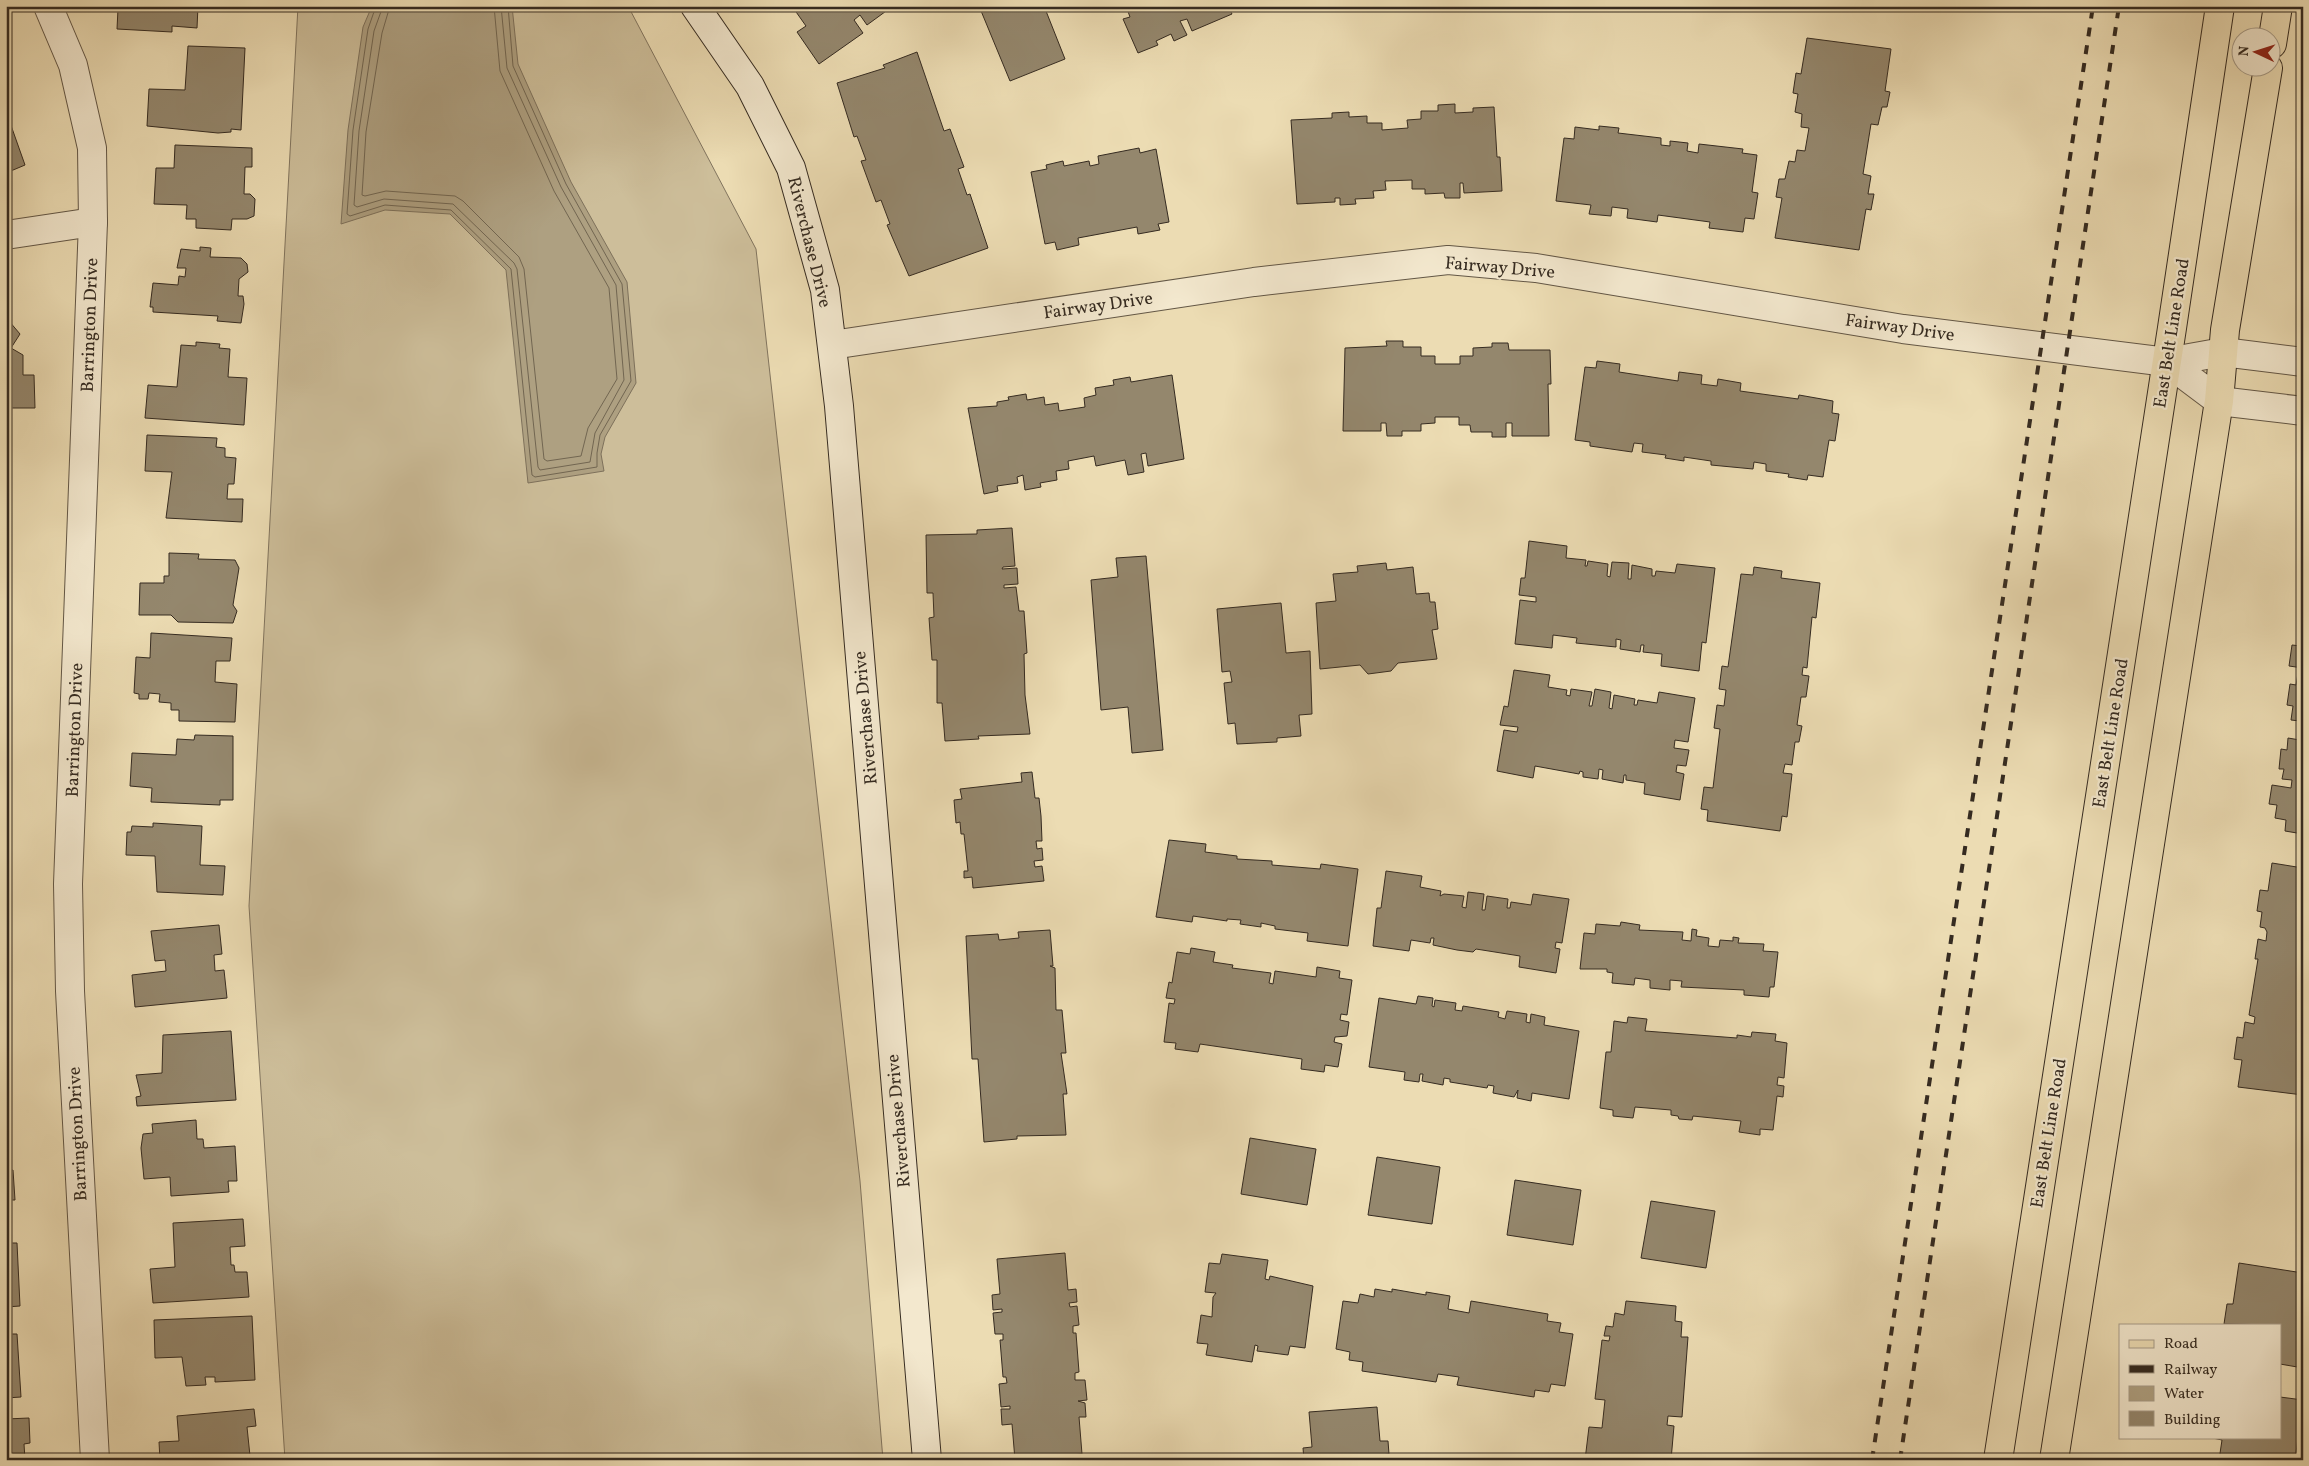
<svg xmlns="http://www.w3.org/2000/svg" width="2309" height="1466" viewBox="0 0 2309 1466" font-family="Vollkorn,serif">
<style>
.grass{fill:#cdbe9a;stroke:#81745e}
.water{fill:#aea081;stroke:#7e715b}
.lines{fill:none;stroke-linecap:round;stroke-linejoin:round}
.shore{stroke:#726651;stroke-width:1}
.building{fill:#94876d;stroke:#352b21}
.street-casing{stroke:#635746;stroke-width:30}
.secondary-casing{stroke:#352b21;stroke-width:30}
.primary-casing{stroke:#352b21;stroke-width:30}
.street{stroke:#f3e8ce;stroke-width:28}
.secondary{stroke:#f3e8ce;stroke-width:28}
.primary{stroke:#ecdcb3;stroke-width:28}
.rail{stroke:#352b21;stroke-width:4;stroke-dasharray:9 9;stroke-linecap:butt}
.labels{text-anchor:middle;stroke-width:4.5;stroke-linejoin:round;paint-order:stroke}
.street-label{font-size:18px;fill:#352b21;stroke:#f3e8ce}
</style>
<rect width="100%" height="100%" fill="#ecdcb3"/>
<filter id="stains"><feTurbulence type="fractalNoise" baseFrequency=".004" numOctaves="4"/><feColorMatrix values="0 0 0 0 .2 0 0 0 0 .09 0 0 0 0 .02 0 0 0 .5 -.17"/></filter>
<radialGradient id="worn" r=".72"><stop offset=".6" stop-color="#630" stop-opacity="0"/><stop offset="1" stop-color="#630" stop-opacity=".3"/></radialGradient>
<!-- grass -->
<path class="grass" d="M298 6H628L756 249 860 1181 883 1460H285L249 906Z"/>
<!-- water -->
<path class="water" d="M372 6H512L518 64 571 182 627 282 636 383 605 437 601 454 604 471 528 483 506 270 450 214 385 210 341 224 348 130 363 27Z"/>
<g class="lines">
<!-- shore -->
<g class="shore">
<path d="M376 6 368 29 353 130 347 214 350 216 385 205 451 210 511 269 532 475 535 477 597 467V453L600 435 631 381 622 284 566 184 513 66 508 6"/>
<path d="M383 6 374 31 359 131 354 205 357 207 384 199 453 204 514 263 517 269 538 467 540 470 590 462 595 433 624 380 616 285 561 187 507 68 501 6"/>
<path d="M390 6 382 33 366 132 362 195 365 196 386 191 455 196 463 201 519 257 524 269 544 459 547 461 581 456 588 428 617 379 609 288 554 191 500 71 494 6"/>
</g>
</g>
<!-- building -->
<g class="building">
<path d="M127 6H198L197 28 172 26V32L117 29 118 9 126 10Z"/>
<path d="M798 6H893L867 25 860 15 854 20 863 33 819 64 797 32 806 26 794 9Z"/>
<path d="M979 6H1044L1065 59 1010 81Z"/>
<path d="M1126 6H1228L1232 14 1192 31 1187 19 1180 21 1187 35 1174 41 1171 34 1156 41 1158 45 1138 53 1123 19 1130 17Z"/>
<path d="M1807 38 1891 49 1885 91 1890 92 1887 107H1882L1878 125 1871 124 1863 174 1871 176 1868 194H1874L1871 210 1866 209 1859 250 1775 238 1782 198 1776 197 1779 179H1785L1789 161 1795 162 1797 150 1805 151 1809 128 1801 127 1802 114 1795 112 1798 94 1793 93 1796 73 1801 74Z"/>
<path d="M188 46 245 48 241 130 231 129V132L218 133 147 126 149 89 185 90Z"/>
<path d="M917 52 944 131 950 129 964 167 958 169 967 195 970 194 988 248 909 276 887 225 890 224 881 200 876 202 861 161 866 160 857 136 854 137 837 83 885 68 883 65Z"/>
<path d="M1455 104V113L1473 112V108L1494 107 1497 157H1500L1502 191 1464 193 1463 183H1460V198H1445L1444 193 1425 194V189H1412V180L1385 181 1386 190 1373 191 1374 198 1355 199 1356 204 1340 205V198H1335V202L1297 204 1291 120 1332 118V113L1349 112V117L1367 116V123H1382V130L1408 128 1407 120 1421 119V111H1438V105Z"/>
<path d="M6 117H8L25 165 6 173Z"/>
<path d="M1599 126 1619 128 1618 133 1661 138V145L1670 146V141L1688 143 1687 151 1698 153 1699 144 1743 149 1742 153 1757 155 1752 192 1758 193 1754 219 1745 218 1743 232 1709 228 1710 222 1658 215 1657 222 1627 218 1628 209 1612 207 1611 216 1589 214 1591 205 1556 201 1564 138 1574 139 1575 127 1599 130Z"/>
<path d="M175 145 252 148V167H245L244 194H250L255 199 254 216 247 219H232L231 230 196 228V219H186L187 205 154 204 156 168H174Z"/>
<path d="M1139 148 1140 153 1156 149 1169 222 1158 224 1160 230 1138 234 1137 227 1078 238 1079 245 1057 250 1055 242 1045 244 1031 172 1047 169 1046 165 1063 161 1064 166 1089 161 1090 166 1099 164 1098 156Z"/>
<path d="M200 247 211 248 210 257 241 258 247 264 248 272 239 279 238 296H243L244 304 241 323 217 321 218 316 153 312V307H150L153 283 178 285 179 276 185 277 186 268H177L181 249 200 251Z"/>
<path d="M6 321H9L20 334 11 348 23 355V375H34L35 408H6Z"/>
<path d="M1386 341H1403V347H1421V356H1435V364H1460V356H1473V348L1492 347V343H1508L1509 350H1550L1551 384H1548L1549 436H1512V423H1506V437H1492V432H1471L1470 425H1459V417H1435V423L1421 424V431H1402V436H1387L1386 423H1381V431H1343L1345 348 1387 346Z"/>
<path d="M196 342 220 344 219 348 230 349 228 377 247 378 244 425 145 418 148 385 177 387 181 345 196 346Z"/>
<path d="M1597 361 1620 364 1619 372 1678 381 1679 372 1702 375 1701 384 1717 386 1718 379 1741 383 1740 391 1798 399 1799 395 1833 401 1832 413 1839 414 1835 441 1829 440 1823 477 1808 475 1807 480 1788 477 1789 474 1766 471V464L1754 462 1753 469 1711 465V461L1684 457V461L1665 458 1666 455 1642 452 1643 444 1634 443 1632 452 1590 446V442L1575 440 1585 367 1596 368Z"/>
<path d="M1172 375 1184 459 1148 466 1146 453 1141 454 1144 472 1128 475 1125 460 1096 466 1094 456 1068 461 1069 469 1056 471 1057 480 1040 483 1041 487 1025 490 1023 475 1017 477 1018 483 997 486 998 491 984 494 968 408 997 406V402L1009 400 1008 397 1026 394 1027 400 1044 397 1045 405 1058 403 1059 411 1085 407 1084 398 1096 395 1095 388 1114 385 1113 380 1130 377 1131 382Z"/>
<path d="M147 435 217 438 216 447 225 448V457L236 458 234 484H228L227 499H243L242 522 166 518 172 472 145 471Z"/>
<path d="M1012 528 1015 566 1003 567 1002 569 1017 568 1018 584 1004 585V588L1016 587 1019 611H1024L1027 653 1024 654 1025 695 1030 734 978 736 979 739 945 741 942 703H937V660H932L929 618 934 617 933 593H927L926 535 977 534V530Z"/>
<path d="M1529 541 1567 546 1566 558 1586 560 1585 566H1587L1588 561 1608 564 1607 576 1610 577 1612 562 1629 563 1628 579H1631L1632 565 1652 569V576H1655L1656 571 1675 573 1677 564 1715 568 1706 643 1702 642 1699 671 1661 666 1662 654 1643 652 1644 645H1641L1640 652 1620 649 1621 640 1616 639V647L1576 643 1577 638 1553 635 1552 648 1515 644 1520 600 1536 602V597L1519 595 1521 578H1525Z"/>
<path d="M169 553 199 554 198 559 235 560 239 568 233 605 237 611 233 623 178 622 171 615H139L140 583H164V576H169Z"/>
<path d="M1146 556 1163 750 1132 753 1128 707 1101 710 1091 580 1118 577 1116 558Z"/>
<path d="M1386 563 1387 570 1413 567 1416 594 1429 593 1430 602H1435L1438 629 1432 630 1437 659 1398 663 1391 671 1368 674 1360 665 1320 669 1316 603 1336 601 1333 574 1358 572 1357 566Z"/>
<path d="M1754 567 1782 571 1781 578 1820 583 1816 618 1812 617 1807 668 1803 667 1802 675 1809 676 1806 697H1801L1797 725 1802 726 1799 742H1795L1792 765 1785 764 1783 773 1792 774 1787 817 1782 816 1780 831 1707 821 1708 810 1701 809 1704 787 1713 788 1720 729 1714 728 1717 705 1724 706 1726 690 1719 689 1722 666 1728 667 1741 574 1753 575Z"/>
<path d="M1281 603 1286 653 1310 651 1312 714 1299 715 1301 736 1277 738V742L1237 744 1235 723 1228 724 1224 683 1232 682 1230 671 1222 672 1217 609Z"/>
<path d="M151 633 232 638 230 661H216L215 682 237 684 235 722 179 721V710H171V703L159 702 160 694 149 693 148 699H139V694L134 693 136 657 150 658Z"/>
<path d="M2302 633 2303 668 2289 666 2292 645 2301 646Z"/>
<path d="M1514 670 1550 675 1548 687 1567 690 1566 695 1570 696 1571 689 1592 692 1589 706H1592L1595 689 1611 692 1609 708 1612 709 1614 695 1635 699 1634 705H1637L1638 700 1657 703 1659 692 1695 698 1688 742 1675 740 1674 748 1689 750 1686 766 1677 765 1676 772 1684 774 1680 800 1644 794 1645 783 1626 780V775H1624L1623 783 1602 779 1603 770 1599 769 1598 779 1583 777V772L1580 771 1579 774 1535 766 1533 778 1497 771 1504 730 1517 732 1518 727 1500 725 1504 706 1508 707Z"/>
<path d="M2298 673H2303V834L2285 831 2286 820 2275 818 2277 805 2269 804 2272 785 2291 788 2292 780 2282 779 2284 769H2279L2281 749 2287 750 2288 738 2300 740 2299 727H2302L2300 721 2291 720 2293 706 2287 705 2290 684 2296 685Z"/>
<path d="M6 674H10L11 685 6 686Z"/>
<path d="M195 735 233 736V800H220V805L151 802 152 788 130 786 132 753 176 755 177 739 194 740Z"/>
<path d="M1032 772 1035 798H1039L1041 816 1042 841H1036L1037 849 1042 848 1043 860 1034 861 1035 867 1042 866 1044 881 973 888 972 877 964 878V871H968L964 834H961L960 822 956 823 954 800 962 799 960 789 1022 782 1021 773Z"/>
<path d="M153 823 202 826 200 865 225 866 223 895 157 892 155 856 126 855 127 832H131L132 826 153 827Z"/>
<path d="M1169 840 1206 844 1205 852 1237 856V859L1272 861V865L1320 869 1321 864 1358 869 1348 946 1307 941 1308 933 1275 929V926L1261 923V927L1240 924 1241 920 1227 919V921L1193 916 1192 922 1156 917Z"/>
<path d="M2272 863 2303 868V1095L2238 1087 2242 1060 2234 1059 2237 1037 2243 1038 2245 1022 2254 1024 2255 1017 2249 1015 2258 959H2255L2258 939 2266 941 2267 932 2265 928 2260 927 2262 912 2257 911 2260 890 2268 891Z"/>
<path d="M1386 871 1422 876 1420 887 1441 891 1440 896 1444 894 1464 896 1462 907 1466 908 1468 892 1484 894 1482 910H1485L1487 896 1508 899 1507 908H1510L1511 902 1531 905 1533 894 1569 899 1562 943 1556 942 1555 948 1560 949 1556 973 1519 967 1520 956 1476 949 1473 952 1457 950 1433 945 1434 938H1431L1430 943 1411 940 1409 951 1373 946 1377 908H1381Z"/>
<path d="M1621 922 1640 925 1639 930 1683 932 1682 940 1691 941 1692 929 1697 930 1696 936 1709 938 1708 946 1719 947 1720 940 1733 941V937L1739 938 1738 943 1764 944 1763 951 1778 952 1774 987H1770L1769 997 1744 995V990L1681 987 1682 981 1670 980V990L1650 988V980L1635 978 1634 985 1612 983 1613 973 1607 972V969H1580L1584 933 1595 934 1596 924 1620 926Z"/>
<path d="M219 925 222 954 214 955 215 971 224 970 227 998 135 1007 132 975 166 971 165 960 155 961 151 931Z"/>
<path d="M1050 930 1053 966H1050L1055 968 1056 1010H1062L1066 1053H1061L1067 1094H1063L1066 1135 1017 1136V1139L984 1142 978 1059H972L966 936 998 934 999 940 1019 938 1018 932Z"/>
<path d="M1191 948 1215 952 1213 962 1233 965 1232 968 1271 973 1269 983 1273 984 1275 971 1316 977 1317 967 1340 971 1339 978 1352 980 1347 1015 1341 1014 1340 1020 1349 1022 1347 1036 1335 1037 1334 1042 1342 1044 1338 1067 1325 1065 1324 1072 1301 1069 1302 1059 1200 1044 1198 1052 1175 1049 1176 1043 1164 1042 1169 1003 1174 1004 1175 999 1166 998 1169 982 1172 983 1177 952 1190 954Z"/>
<path d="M1418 996 1433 998 1432 1006 1434 1007 1435 1000 1456 1003 1455 1010 1462 1011 1463 1006 1499 1012 1498 1017 1505 1019 1507 1011 1527 1014 1526 1022 1530 1023 1531 1014 1545 1017 1544 1025 1579 1031 1569 1099 1532 1093 1531 1101 1517 1098 1518 1090 1514 1097 1493 1093 1494 1086 1488 1085 1487 1088 1450 1082V1079L1444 1078 1443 1085 1422 1081 1423 1074H1420L1419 1082 1404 1080 1405 1072 1369 1067 1379 998 1416 1004Z"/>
<path d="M1628 1017 1647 1019 1645 1031 1737 1038V1035L1751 1037 1752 1032 1776 1034 1775 1041 1787 1043 1784 1078 1778 1077 1777 1085 1784 1086 1783 1097 1777 1096 1773 1130 1760 1129V1135L1739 1132 1741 1121 1693 1116 1692 1120 1679 1119 1678 1116 1671 1115V1110L1635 1107 1633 1118 1613 1116V1110L1600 1108 1606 1052H1611L1614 1021 1627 1023Z"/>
<path d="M231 1031 236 1100 137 1106 136 1097 141 1096 136 1075 162 1073 163 1035Z"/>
<path d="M196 1120 197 1139H203L204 1148 235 1146 237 1181H228L229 1192 171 1196 170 1177 144 1179 141 1148 143 1134 153 1133 152 1124Z"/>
<path d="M1250 1138 1316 1149 1307 1205 1241 1194Z"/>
<path d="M1377 1157 1440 1167 1432 1224 1368 1215Z"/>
<path d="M6 1168 7 1171 13 1170 15 1200H9L11 1221H6Z"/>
<path d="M1515 1180 1581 1190 1573 1245 1507 1235Z"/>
<path d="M1651 1201 1715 1211 1706 1268 1641 1258Z"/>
<path d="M243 1219 245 1246 230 1247 231 1265H234L235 1272H247L249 1297 153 1303 150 1269 175 1267 173 1223Z"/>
<path d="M6 1243H17L20 1306 6 1307Z"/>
<path d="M1065 1253 1068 1290 1076 1289 1077 1302 1069 1303 1070 1307 1077 1306 1079 1325 1073 1326V1333H1076L1079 1372 1075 1373V1380H1085L1087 1400 1078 1401 1085 1403 1086 1417H1079L1082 1454 1015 1460 1012 1424 1002 1425 1001 1409H1010V1406L1001 1407 999 1384 1007 1383 1006 1377H1003L1000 1340H1003V1334H995L993 1313 1002 1312V1309L993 1310 992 1295 1000 1294 997 1259Z"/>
<path d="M1222 1254 1268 1260 1265 1279 1269 1280 1270 1276 1313 1286 1305 1348 1290 1346 1288 1355 1257 1351 1258 1346 1255 1345 1252 1362 1206 1355 1208 1344 1197 1343 1201 1315 1212 1317 1213 1297 1216 1293 1205 1292 1209 1263 1220 1264Z"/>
<path d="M2239 1263 2303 1273V1368L2280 1364V1325L2224 1324 2227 1304H2233Z"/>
<path d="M1375 1289 1392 1292V1289L1426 1295V1292L1450 1296 1448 1309 1469 1313 1471 1301 1548 1314 1547 1321 1561 1323 1559 1332 1573 1334 1565 1386 1551 1384 1549 1392 1535 1390 1534 1397 1457 1385 1459 1377 1438 1374 1436 1382 1362 1371 1363 1362 1349 1360 1350 1352 1336 1349 1343 1301 1358 1303 1360 1294 1374 1297Z"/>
<path d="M1626 1301 1676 1306 1675 1321 1682 1322 1681 1337H1688L1682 1417 1668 1416 1667 1425 1674 1426 1671 1460H1585L1589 1427 1602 1428 1605 1400 1595 1399 1602 1340 1609 1341 1610 1336H1604L1606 1326 1613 1327 1615 1313 1624 1315Z"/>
<path d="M252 1316 255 1380 215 1382V1377H205L206 1385 186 1386 182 1357 155 1358 154 1320Z"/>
<path d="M6 1334H17L21 1397 6 1398Z"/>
<path d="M2280 1397 2303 1400 2295 1460H2219L2222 1440 2208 1437H2280Z"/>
<path d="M1377 1407 1380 1441H1388L1389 1454 1381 1455 1382 1460H1304L1303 1448 1312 1447 1309 1412Z"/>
<path d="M254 1409 256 1426 247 1427 250 1456H255L259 1460H160L159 1442 179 1441 177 1416Z"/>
<path d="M29 1418 30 1443 24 1444 25 1460H6V1419Z"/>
</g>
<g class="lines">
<defs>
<g id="street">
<path d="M48 6 73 65 92 148 93 222 68 884 70 991 95 1460"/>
<path d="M6 235 93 222"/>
<path d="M832 345 1254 282 1448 260 1536 268 1903 329 2167 362 2223 352 2303 362"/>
<path d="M2167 362 2219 401 2303 411"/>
</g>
<path id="secondary" d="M695 6 750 86 791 168 825 290 839 406 927 1460"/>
<g id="primary">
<path d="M2272 44 2278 6"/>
<path d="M1998 1460 2172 328 2220 6"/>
<path d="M2054 1460 2219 401 2225 330 2268 68"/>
</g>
</defs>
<!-- street casing -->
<use href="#street" class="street-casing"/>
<!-- secondary casing -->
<use href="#secondary" class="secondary-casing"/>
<!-- primary casing -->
<use href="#primary" class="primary-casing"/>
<!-- street -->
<use href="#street" class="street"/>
<!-- secondary -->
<use href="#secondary" class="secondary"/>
<!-- primary -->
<use href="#primary" class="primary"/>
<!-- rail -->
<g class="rail">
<path d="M1872 1460 2093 6"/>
<path d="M1900 1460 2119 6"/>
</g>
</g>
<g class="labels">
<!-- street labels -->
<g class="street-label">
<text transform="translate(810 242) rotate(76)" y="6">Riverchase Drive</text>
<text transform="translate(1500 267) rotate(5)" y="6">Fairway Drive</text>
<text transform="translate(1098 305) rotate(-8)" y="6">Fairway Drive</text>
<text transform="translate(89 325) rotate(-88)" y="6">Barrington Drive</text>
<text transform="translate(1900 327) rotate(8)" y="6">Fairway Drive</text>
<text transform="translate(2171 333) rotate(-81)" y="6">East Belt Line Road</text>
<text transform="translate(865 718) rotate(-95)" y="6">Riverchase Drive</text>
<text transform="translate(74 730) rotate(-88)" y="6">Barrington Drive</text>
<text transform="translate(2110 733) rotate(-81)" y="6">East Belt Line Road</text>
<text transform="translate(898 1121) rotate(-95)" y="6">Riverchase Drive</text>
<text transform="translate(2048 1133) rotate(-81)" y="6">East Belt Line Road</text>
<text transform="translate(77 1134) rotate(-93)" y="6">Barrington Drive</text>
</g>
</g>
<!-- margin -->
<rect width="2309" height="1466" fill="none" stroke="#ecdcb3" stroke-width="25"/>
<rect x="8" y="8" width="2294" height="1451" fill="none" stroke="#352b21" stroke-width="2.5"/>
<rect x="12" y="12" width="2284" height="1441" fill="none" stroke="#352b21"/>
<!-- legend -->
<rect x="2119" y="1324" width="162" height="115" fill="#f3e8ce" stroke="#a79c89"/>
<rect x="2129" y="1340" width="25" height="8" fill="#ecdcb3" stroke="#a79c89"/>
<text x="2164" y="1348" font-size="15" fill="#352b21">Road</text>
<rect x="2129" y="1365" width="25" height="8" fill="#352b21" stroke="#a79c89"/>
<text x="2164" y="1374" font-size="15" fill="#352b21">Railway</text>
<rect x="2129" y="1386" width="25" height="15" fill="#aea081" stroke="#a79c89"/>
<text x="2164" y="1398" font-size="15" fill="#352b21">Water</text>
<rect x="2129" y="1411" width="25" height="15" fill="#94876d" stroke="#a79c89"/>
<text x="2164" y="1424" font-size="15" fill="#352b21">Building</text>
<!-- north arrow -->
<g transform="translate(2256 52) rotate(274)"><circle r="24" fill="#f3e8ce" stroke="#a79c89"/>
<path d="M0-4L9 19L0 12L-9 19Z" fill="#8f2418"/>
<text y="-8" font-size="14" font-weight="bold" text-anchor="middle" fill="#352b21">N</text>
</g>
<rect width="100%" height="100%" filter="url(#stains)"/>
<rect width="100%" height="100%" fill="url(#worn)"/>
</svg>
